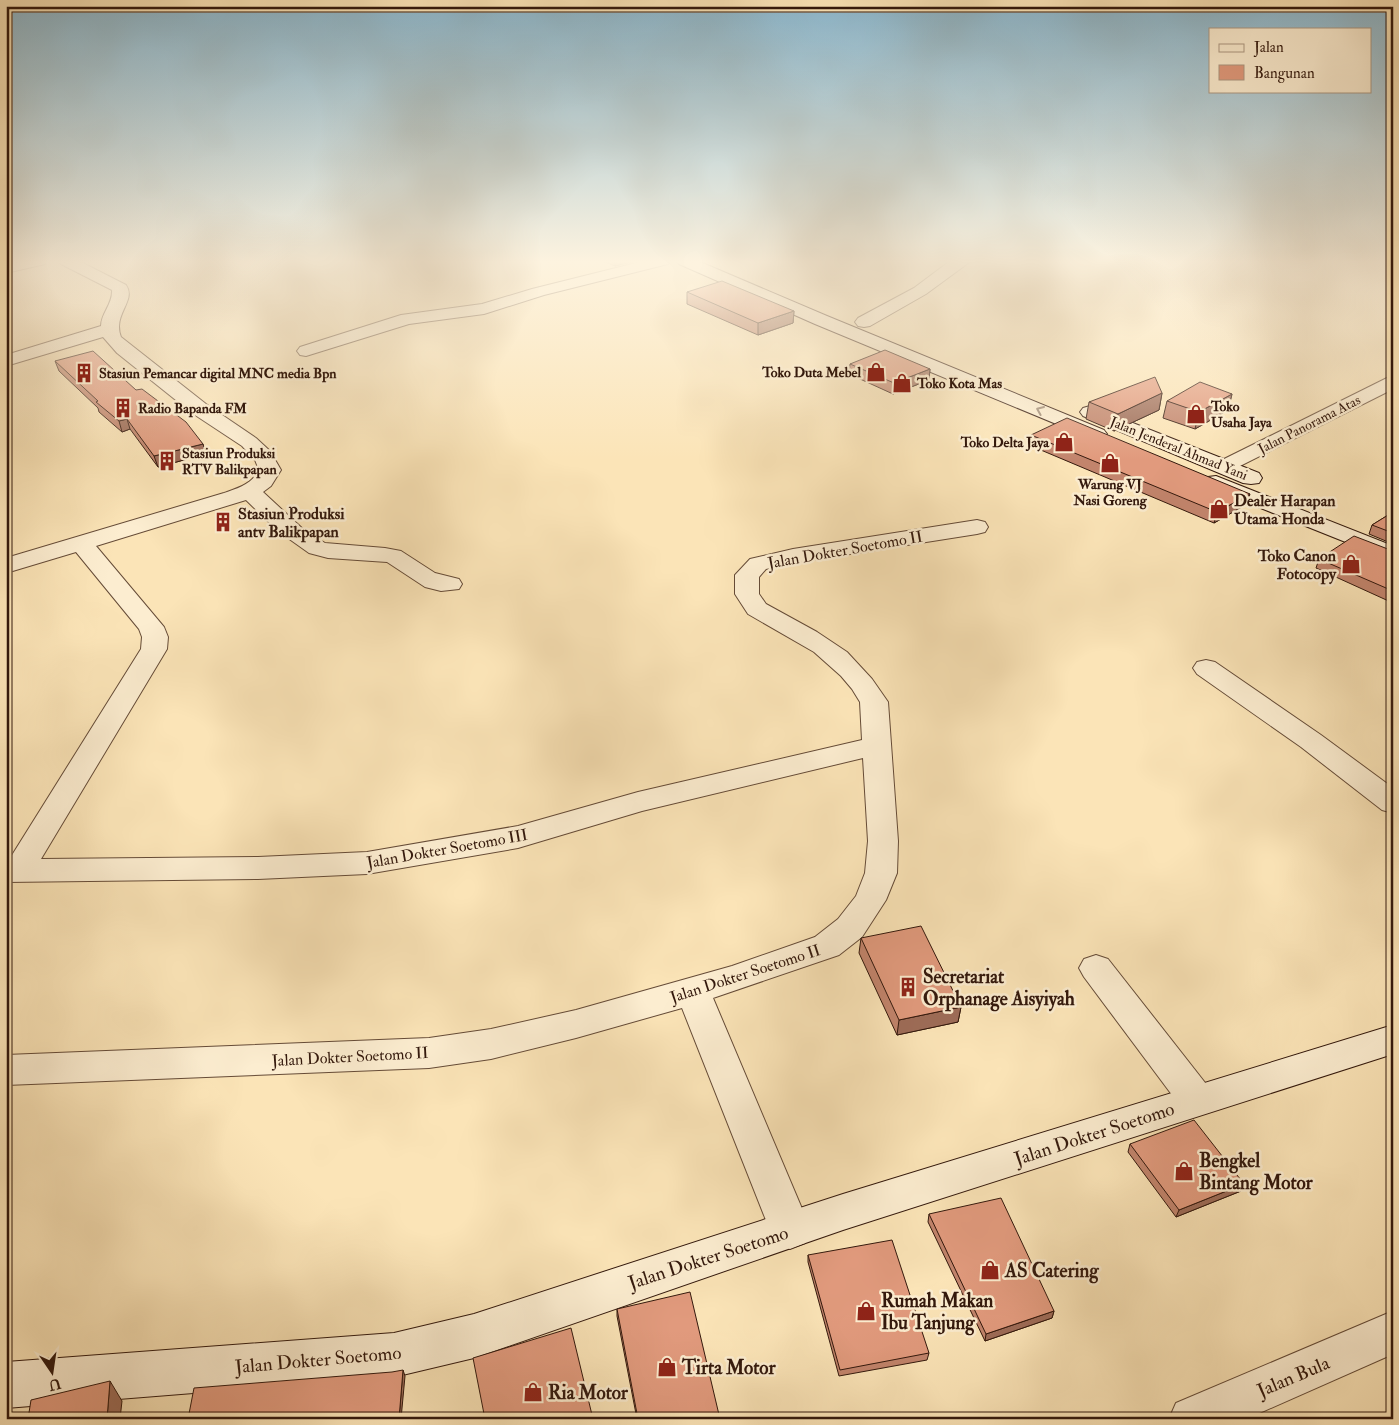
<svg xmlns="http://www.w3.org/2000/svg" width="1399" height="1425" viewBox="0 0 1399 1425" font-family="'IM FELL Double Pica',serif">
<style>
.lines{fill:none;stroke-linecap:round;stroke-linejoin:round}
.street-casing{stroke:#654b37;stroke-width:2}
.secondary-casing{stroke:#33180c;stroke-width:2}
.street{fill:#fcedd0;fill-rule:evenodd}
.secondary{fill:#fcedd0;fill-rule:evenodd}
.wall{fill:#c2846c;stroke:#33180c}
.shaded-wall{fill:#9e6c58;stroke:#33180c}
.building{fill:#e19a7d;stroke:#33180c}
.oneway{stroke:#a28d78}
.labels{text-anchor:middle;stroke-width:5;stroke-linejoin:round;paint-order:stroke}
.far-poi-label{font-size:14px;font-weight:bold;fill:#33180c;stroke:#fcedd0;text-anchor:start}
.far-street-label{font-size:14px;fill:#33180c;stroke:#fcedd0}
.poi-label{font-size:16px;font-weight:bold;fill:#33180c;stroke:#fcedd0;text-anchor:start}
.street-label{font-size:16px;fill:#33180c;stroke:#fcedd0}
.near-poi-label{font-size:19px;font-weight:bold;fill:#33180c;stroke:#fcedd0;text-anchor:start}
.near-street-label{font-size:19px;fill:#33180c;stroke:#fcedd0}
</style>
<rect width="100%" height="100%" fill="#fbe4b7"/>
<filter id="stains"><feTurbulence type="fractalNoise" baseFrequency=".004" numOctaves="4"/><feColorMatrix values="0 0 0 0 .2 0 0 0 0 .09 0 0 0 0 .02 0 0 0 .5 -.17"/></filter>
<radialGradient id="worn" r=".72"><stop offset=".6" stop-color="#630" stop-opacity="0"/><stop offset="1" stop-color="#630" stop-opacity=".3"/></radialGradient>
<g class="lines">
<defs>
<g id="street">
<path d="M18 261H47L45 264 6 273V263Z"/>
<path d="M59 261H79L126 285C137 301 112 314 121 337L206 404 256 438 270 451 281 470 271 486 263 492 304 530 325 543 385 548 401 551 435 573 459 579 462 584 459 589 441 591 425 587 387 562 328 558 309 553 278 531 246 500 96 546 164 627 168 637 167 649 41 859 258 857 367 852 518 826 638 792 862 740 860 702 852 689 841 676 814 652 748 614 735 594V575L750 559 793 549 977 520 985 522 988 527 985 532 977 534 793 563 766 569 759 577V594L766 604 817 632 847 652 872 679 888 702 898 841 897 873 886 900 862 937 839 955 713 998 811 1230 805 1243 790 1249 775 1243 682 1008 576 1038 491 1059 429 1068 6 1085V1055L429 1038 491 1029 576 1010 732 966 815 937 838 919 856 896 865 873 868 841 863 758 642 811 518 848 367 874 258 879 6 882V860H9L141 649 142 637 139 629 76 552 6 573V558L224 493C238 488 252 484 259 470L255 460 242 446 192 413 117 353 103 337 6 366V355L101 326C101 313 113 304 112 290L61 264Z"/>
<path d="M644 261H670L668 264 544 295 484 314 409 324 306 356 300 355 297 351 300 347 401 315 482 304 532 289Z"/>
<path d="M950 261H971L926 294 870 326 864 327 858 326 855 322 858 318 914 288Z"/>
<path d="M1393 375V389L1232 470 1225 472 1218 470 1214 466 1218 462Z"/>
<path d="M1206 660 1215 662 1321 735 1393 788V813L1382 810 1301 747 1197 674 1193 668 1197 662Z"/>
<path d="M1096 955 1108 959 1210 1089 1216 1100 1210 1111 1197 1116 1184 1111 1084 977 1079 968 1084 959Z"/>
<path d="M1393 1311V1354L1246 1419H1169L1176 1403Z"/>
</g>
<g id="secondary">
<path d="M677 261H698L827 316 1104 430 1107 434 1104 438 1097 440 1090 438 815 324 679 264Z"/>
<path d="M1090 406 1259 473 1262 478 1259 483 1251 484 1243 483 1083 416 1080 412 1083 408Z"/>
<path d="M1216 476 1393 546V561L1208 487 1205 482 1208 477Z"/>
<path d="M1393 1025V1054L843 1230 474 1358 394 1377 6 1408V1362L394 1333 474 1314 843 1194Z"/>
</g>
</defs>
<!-- street casing -->
<use href="#street" class="street-casing"/>
<!-- secondary casing -->
<use href="#secondary" class="secondary-casing"/>
<!-- street -->
<use href="#street" class="street"/>
<!-- secondary -->
<use href="#secondary" class="secondary"/>
</g>
<!-- wall -->
<g class="wall">
<path d="M603 261H634L615 266Z"/>
<path d="M687 292 794 311 793 323 758 335 687 304Z"/>
<path d="M55 361 136 390 203 444 206 454 158 467 130 429 122 432 99 412 98 408 59 371Z"/>
<path d="M850 364 930 369 929 380 893 394 849 374Z"/>
<path d="M1162 393 1159 410 1114 431 1086 419 1089 402Z"/>
<path d="M1232 394 1228 410 1195 429 1163 418 1167 401Z"/>
<path d="M1031 435 1247 504 1214 523 1029 445Z"/>
<path d="M1393 512V544L1369 534 1372 525Z"/>
<path d="M1393 551V603L1316 568 1319 559Z"/>
<path d="M861 938 961 1007 958 1022 897 1035 859 953Z"/>
<path d="M1130 1144 1241 1191 1176 1217 1128 1152Z"/>
<path d="M929 1214 1054 1311 1052 1318 985 1341 928 1222Z"/>
<path d="M808 1255 929 1353 927 1360 839 1376 808 1262Z"/>
<path d="M617 1309 720 1419H637L617 1316Z"/>
</g>
<!-- shaded-wall -->
<g class="shaded-wall">
<path d="M615 261H634L615 266Z"/>
<path d="M794 311 793 323 758 335V323Z"/>
<path d="M930 369 929 380 893 394 894 383Z"/>
<path d="M1162 393 1159 410 1114 431 1118 414Z"/>
<path d="M1232 394 1228 410 1195 429 1199 412Z"/>
<path d="M127 419 130 429 122 432 119 421Z"/>
<path d="M203 444 206 454 158 467 154 456Z"/>
<path d="M1250 494 1247 504 1214 523 1217 512Z"/>
<path d="M961 1007 958 1022 897 1035 899 1020Z"/>
<path d="M1244 1184 1241 1191 1176 1217 1179 1210Z"/>
<path d="M1054 1311 1052 1318 985 1341 986 1334Z"/>
<path d="M403 1370 405 1376 401 1419H399Z"/>
<path d="M110 1381 122 1401 120 1419H107Z"/>
</g>
<!-- building -->
<g class="building">
<path d="M722 281 794 311 758 323 687 292Z"/>
<path d="M885 350 930 369 894 383 850 364Z"/>
<path d="M93 351 136 390 142 389 186 422 203 444 154 456 127 419 119 421 96 402 98 401 55 361Z"/>
<path d="M1155 377 1162 393 1118 414 1089 402Z"/>
<path d="M1200 382 1232 394 1199 412 1167 401Z"/>
<path d="M1067 418 1250 494 1217 512 1031 435Z"/>
<path d="M1393 512V533L1372 525Z"/>
<path d="M1354 536 1393 551V591L1319 559Z"/>
<path d="M921 926 961 1007 899 1020 861 938Z"/>
<path d="M1194 1120 1244 1184 1179 1210 1130 1144Z"/>
<path d="M1001 1198 1054 1311 986 1334 929 1214Z"/>
<path d="M892 1240 929 1353 840 1370 808 1255Z"/>
<path d="M690 1292 720 1419H638L617 1309Z"/>
<path d="M571 1328 593 1419H485L473 1358Z"/>
<path d="M403 1370 399 1419H188L194 1388 392 1372Z"/>
<path d="M110 1381 107 1419H28L31 1400Z"/>
</g>
<!-- one-way arrows -->
<defs><path id="oneway-chevron" d="M-2-3.5L2.5 0L-2 3.5" fill="none" stroke-width="1.6" stroke-linecap="round" stroke-linejoin="round" transform="scale(1.25)"/></defs>
<use class="oneway" href="#oneway-chevron" transform="translate(1040 410) rotate(-157)"/>
<!-- sky -->
<linearGradient id="sky" x2="0" y2="1"><stop stop-color="#8bb8cf"/><stop offset="0.57" stop-color="#fdf3df"/><stop offset="1" stop-color="#fdf3df" stop-opacity="0"/></linearGradient>
<rect width="1399" height="460" fill="url(#sky)"/>
<!-- icons -->
<defs>
<symbol id="shop-bare" viewBox="-9 -9 18 18"><path d="M-5-2.5h2.3a2.7 3.5 0 0 1 5.4 0H5L5.5 6h-11ZM-1.5-2.5h3a1.5 2.3 0 0 0-3 0Z" fill="#8f2418" stroke="#fcedd0" stroke-width="2.5" paint-order="stroke"/></symbol>
<symbol id="building-bare" viewBox="-9 -9 18 18"><path d="M-4-6H4V6H1V3H-1V6H-4ZM-2.5-4.3h1.7v1.8h-1.7ZM.8-4.3h1.7v1.8H.8ZM-2.5-1h1.7V.8h-1.7ZM.8-1h1.7V.8H.8Z" fill="#8f2418" stroke="#fcedd0" stroke-width="2.5" paint-order="stroke"/></symbol>
</defs>
<g fill-rule="evenodd">
<use href="#shop-bare" x="862" y="358" width="28" height="28"/>
<use href="#building-bare" x="70" y="359" width="28" height="28"/>
<use href="#shop-bare" x="888" y="369" width="28" height="28"/>
<use href="#building-bare" x="109" y="394" width="28" height="28"/>
<use href="#shop-bare" x="1182" y="400" width="28" height="28"/>
<use href="#shop-bare" x="1050" y="428" width="28" height="28"/>
<use href="#building-bare" x="153" y="447" width="28" height="28"/>
<use href="#shop-bare" x="1096" y="449" width="28" height="28"/>
<use href="#shop-bare" x="1205" y="495" width="28" height="28"/>
<use href="#building-bare" x="209" y="508" width="28" height="28"/>
<use href="#shop-bare" x="1337" y="550" width="28" height="28"/>
<use href="#building-bare" x="894" y="973" width="28" height="28"/>
<use href="#shop-bare" x="1170" y="1157" width="28" height="28"/>
<use href="#shop-bare" x="976" y="1256" width="28" height="28"/>
<use href="#shop-bare" x="852" y="1297" width="28" height="28"/>
<use href="#shop-bare" x="653" y="1353" width="28" height="28"/>
<use href="#shop-bare" x="519" y="1378" width="28" height="28"/>
</g>
<g class="labels">
<!-- far-poi labels -->
<g class="far-poi-label">
<text x="861" y="377" text-anchor="end">Toko Duta Mebel</text>
<text x="99" y="378">Stasiun Pemancar digital MNC media Bpn</text>
<text x="917" y="388">Toko Kota Mas</text>
<text x="1211" y="411">Toko<tspan x="1211" dy="16">Usaha Jaya</tspan></text>
<text x="138" y="413">Radio Bapanda FM</text>
<text x="1049" y="447" text-anchor="end">Toko Delta Jaya</text>
<text x="182" y="458">Stasiun Produksi<tspan x="182" dy="16">RTV Balikpapan</tspan></text>
<text x="1110" y="489" text-anchor="middle">Warung VJ<tspan x="1110" dy="16">Nasi Goreng</tspan></text>
</g>
<!-- far-street labels -->
<g class="far-street-label">
<text transform="translate(1309 424) rotate(-27)" y="5">Jalan Panorama Atas</text>
<text transform="translate(1179 448) rotate(22)" y="5">Jalan Jenderal Ahmad Yani</text>
</g>
<!-- poi labels -->
<g class="poi-label">
<text x="1234" y="506">Dealer Harapan<tspan x="1234" dy="18">Utama Honda</tspan></text>
<text x="238" y="519">Stasiun Produksi<tspan x="238" dy="18">antv Balikpapan</tspan></text>
<text x="1336" y="561" text-anchor="end">Toko Canon<tspan x="1336" dy="18">Fotocopy</tspan></text>
</g>
<!-- street labels -->
<g class="street-label">
<text transform="translate(845 549) rotate(-10)" y="6">Jalan Dokter Soetomo II</text>
<text transform="translate(447 848) rotate(-10)" y="6">Jalan Dokter Soetomo III</text>
<text transform="translate(745 973) rotate(-18)" y="6">Jalan Dokter Soetomo II</text>
<text transform="translate(350 1056) rotate(-3)" y="6">Jalan Dokter Soetomo II</text>
</g>
<!-- near-poi labels -->
<g class="near-poi-label">
<text x="923" y="983">Secretariat<tspan x="923" dy="22">Orphanage Aisyiyah</tspan></text>
<text x="1199" y="1167">Bengkel<tspan x="1199" dy="22">Bintang Motor</tspan></text>
<text x="1005" y="1277">AS Catering</text>
<text x="881" y="1307">Rumah Makan<tspan x="881" dy="22">Ibu Tanjung</tspan></text>
<text x="682" y="1374">Tirta Motor</text>
<text x="548" y="1399">Ria Motor</text>
</g>
<!-- near-street labels -->
<g class="near-street-label">
<text transform="translate(1094 1133) rotate(-18)" y="7">Jalan Dokter Soetomo</text>
<text transform="translate(708 1257) rotate(-18)" y="7">Jalan Dokter Soetomo</text>
<text transform="translate(318 1359) rotate(-5)" y="7">Jalan Dokter Soetomo</text>
<text transform="translate(1293 1376) rotate(-23)" y="7">Jalan Bula</text>
</g>
</g>
<!-- margin -->
<rect width="1399" height="1425" fill="none" stroke="#fbe4b7" stroke-width="25"/>
<rect x="8" y="8" width="1384" height="1410" fill="none" stroke="#33180c" stroke-width="2.5"/>
<rect x="12" y="12" width="1374" height="1400" fill="none" stroke="#33180c"/>
<!-- legend -->
<rect x="1209" y="28" width="162" height="65" fill="#fcedd0" stroke="#ac9882"/>
<rect x="1219" y="44" width="25" height="8" fill="#fcedd0" stroke="#ac9882"/>
<text x="1254" y="52" font-size="15" fill="#33180c">Jalan</text>
<rect x="1219" y="65" width="25" height="15" fill="#e19a7d" stroke="#ac9882"/>
<text x="1254" y="78" font-size="15" fill="#33180c">Bangunan</text>
<!-- north arrow -->
<g transform="translate(52 1372) rotate(167)" stroke="#fcedd0" stroke-width="4" paint-order="stroke">
<path d="M0-4L9 19L0 12L-9 19Z" fill="#33180c"/>
<text y="-8" font-size="14" font-weight="bold" text-anchor="middle" fill="#33180c">U</text>
</g>
<rect width="100%" height="100%" filter="url(#stains)"/>
<rect width="100%" height="100%" fill="url(#worn)"/>
</svg>
